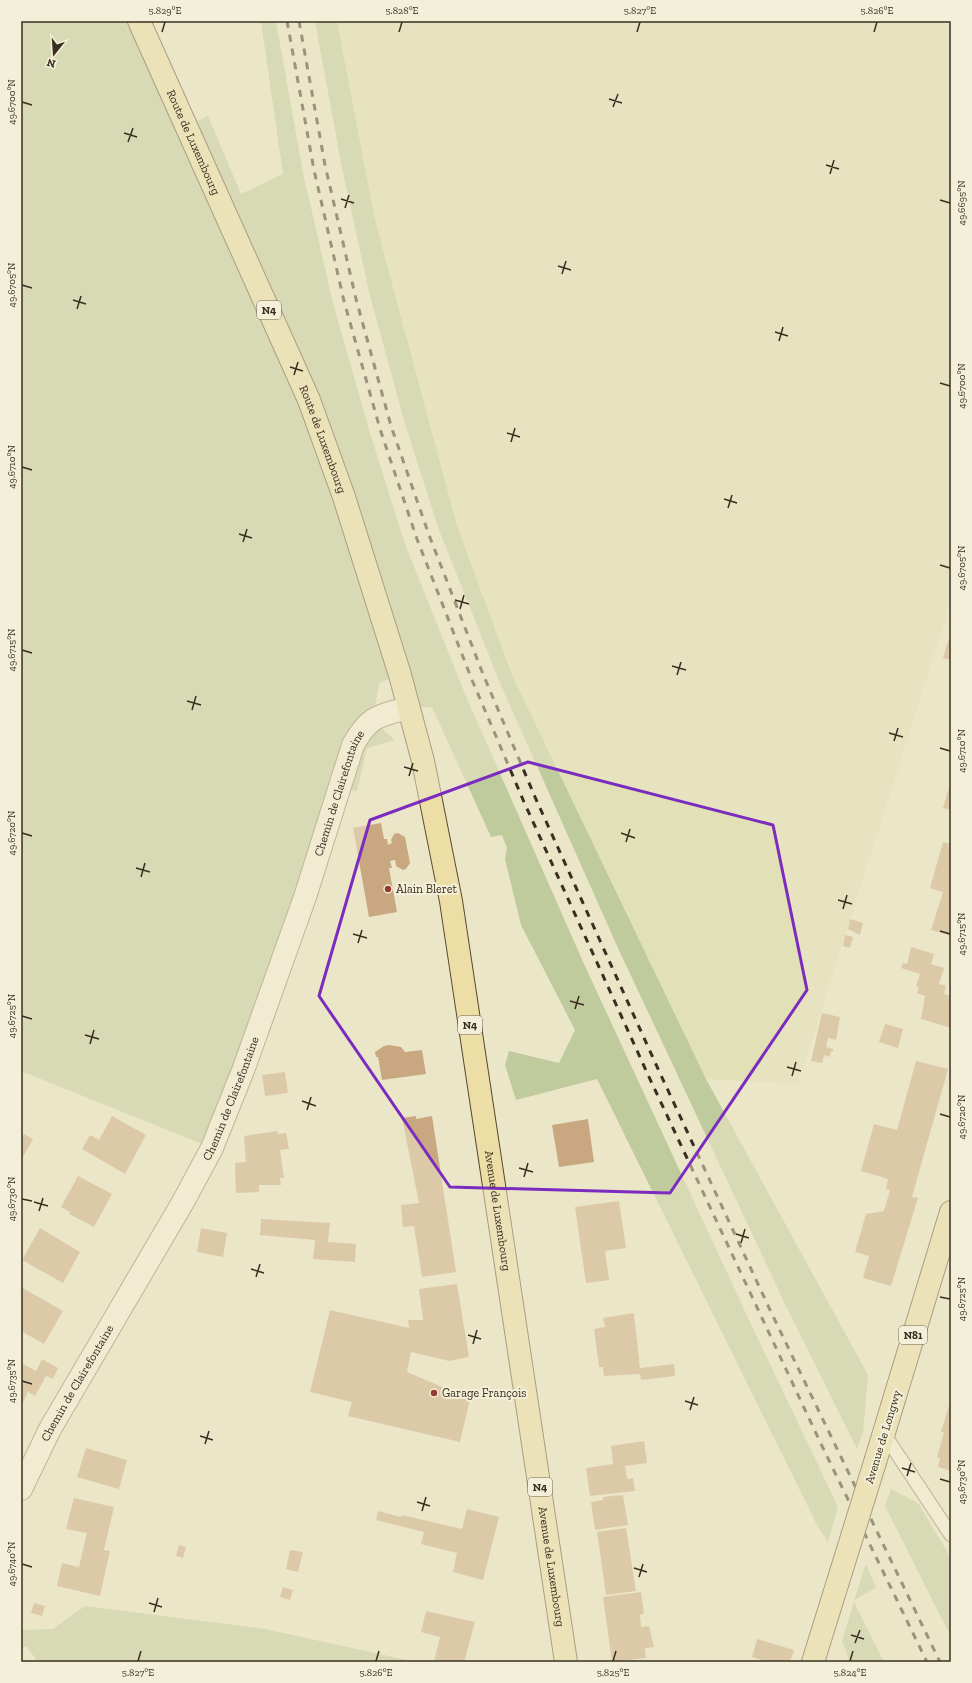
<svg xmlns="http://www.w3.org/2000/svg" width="972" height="1683" viewBox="0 0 972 1683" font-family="'Zilla Slab',serif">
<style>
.farmland{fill:#e1e0b6}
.green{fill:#bfca9d}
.building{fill:#c8a781}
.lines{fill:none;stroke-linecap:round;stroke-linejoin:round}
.lane-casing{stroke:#87795e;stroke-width:15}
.street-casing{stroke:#87795e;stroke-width:24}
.primary-casing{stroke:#564732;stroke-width:24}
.lane{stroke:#f7f2dc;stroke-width:13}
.street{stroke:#f7f2dc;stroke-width:22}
.primary{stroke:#ecdea4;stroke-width:22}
.rail{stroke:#392f21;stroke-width:3;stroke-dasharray:7 7;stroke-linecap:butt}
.primary-bridge-casing{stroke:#564732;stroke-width:24;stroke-linecap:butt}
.primary-bridge{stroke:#ecdea4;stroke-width:22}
.marked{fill:none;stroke:#7b2cbf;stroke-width:3;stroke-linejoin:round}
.ticks{fill:none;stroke:#392f21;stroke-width:1.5}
.poi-dot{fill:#933d32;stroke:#f4efd8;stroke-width:1.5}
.labels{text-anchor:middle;stroke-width:4;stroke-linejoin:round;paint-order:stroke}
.shield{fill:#f4efd8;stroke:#716958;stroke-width:1}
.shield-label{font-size:11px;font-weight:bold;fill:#392f21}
.street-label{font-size:12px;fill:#392f21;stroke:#f4efd8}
.poi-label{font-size:12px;fill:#392f21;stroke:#f4efd8;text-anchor:start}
.neatline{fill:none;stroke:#392f21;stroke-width:1.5}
.ticks-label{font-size:10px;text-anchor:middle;fill:#392f21}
</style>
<rect width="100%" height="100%" fill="#ece6c9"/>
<!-- farmland -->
<path class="farmland" d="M337 21H951V602L798 1084 706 1079 512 675 457 526 375 220Z"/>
<!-- green -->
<g class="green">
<path d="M21 21H139L187 126 208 116 241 194 283 174 261 21H276L303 173 333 303 370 433 405 544 465 694 584 964 749 1320 838 1507 828 1542 817 1525 597 1079 516 1100 505 1065 509 1051 559 1063 575 1030 521 925 505 859 507 848 502 835 491 837 432 707 408 708 399 675 379 683 375 707 380 727 395 740 367 748 357 791 349 790 212 1148 21 1071Z"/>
<path d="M315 21H337L375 220 457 526 512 675 706 1079 868 1375 863 1432 857 1449 785 1304 618 948 500 683 439 530 405 424 369 292 341 163Z"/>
<path d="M891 1489 918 1503 951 1558V1637L885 1506Z"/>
<path d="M866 1564 876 1588 854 1600Z"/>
<path d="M854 1602 884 1662H850L842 1641Z"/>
<path d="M85 1606 265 1629 416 1662H38L27 1647H21V1630L53 1629Z"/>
</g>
<!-- building -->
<g class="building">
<path d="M951 632V660L943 658Z"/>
<path d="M949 787H951V810L943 808Z"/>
<path d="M381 823 384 839H387L388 845 392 843 391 840 394 834 398 833 405 837 410 863 406 869 403 870 396 866 395 860 390 861 392 868H389L397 912 369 917 353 828Z"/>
<path d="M943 842 951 844V936L931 930 943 892 930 888Z"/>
<path d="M850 919 863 923 860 935 848 929Z"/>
<path d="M845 935 853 937 850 948 843 946Z"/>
<path d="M911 947 934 954 931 964 944 968 939 984 946 986 944 994 951 996V1028L921 1019 925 996 917 993 919 987 916 986 920 974 901 968 903 963 907 964Z"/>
<path d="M822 1013 840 1017 836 1040 828 1038 826 1047 833 1049V1052L831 1051 830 1057 824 1055 822 1063 811 1061Z"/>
<path d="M885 1024 903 1029 898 1048 879 1042Z"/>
<path d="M389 1045 401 1047 405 1052 422 1050 426 1074 382 1080 378 1057H376L375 1052 384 1046Z"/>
<path d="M916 1061 948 1069 912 1197 918 1198 891 1286 863 1278 869 1256 855 1252 866 1214 884 1211 890 1190 886 1189 888 1179 861 1171 874 1124 897 1130Z"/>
<path d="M285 1072 288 1093 265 1096 262 1075Z"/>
<path d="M112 1116 146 1135 125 1174 82 1149 90 1135 99 1140Z"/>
<path d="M416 1116V1119L432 1116 456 1272 422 1277 414 1226 403 1227 401 1205 419 1203 402 1118Z"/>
<path d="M588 1119 594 1162 559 1167 552 1125Z"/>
<path d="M277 1131 278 1134 286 1133 289 1149 280 1150 284 1178H280L281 1185H259V1192L236 1193 235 1163 246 1162 244 1136Z"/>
<path d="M24 1134 33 1139 22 1159 21 1139Z"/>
<path d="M78 1176 112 1194 94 1227 69 1214 70 1212 61 1207Z"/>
<path d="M619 1201 626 1248 605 1251 609 1280 586 1283 575 1207Z"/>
<path d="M261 1219 330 1223 328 1242 356 1244 355 1262 313 1259 315 1240 260 1235Z"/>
<path d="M40 1228 80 1252 63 1283 22 1260Z"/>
<path d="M201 1228 227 1233 223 1257 197 1252Z"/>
<path d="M457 1284 469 1357 449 1361 411 1352 407 1372 470 1399 460 1442 348 1416 352 1402 310 1392 330 1310 409 1328 408 1320H423L419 1289Z"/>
<path d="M21 1287 63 1311 44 1344 21 1331Z"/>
<path d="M634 1313 640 1368 674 1364 675 1376 641 1380 640 1374 604 1376 603 1367H599L594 1329 605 1327 603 1318Z"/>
<path d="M42 1359 58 1368 53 1379 46 1376 35 1396 28 1392 21 1406V1363L36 1371Z"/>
<path d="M951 1399V1471L938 1467 940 1458 937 1457 944 1432H941Z"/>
<path d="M644 1441 647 1463 625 1466 627 1479 633 1478 635 1491 590 1496 586 1468 613 1464 611 1446Z"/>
<path d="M86 1448 127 1460 119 1489 77 1477Z"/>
<path d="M623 1495 628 1525 595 1530 591 1502 603 1500V1497Z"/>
<path d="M74 1498 114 1507 104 1550 110 1551 100 1596 57 1586 62 1563 79 1567 87 1533 66 1529Z"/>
<path d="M467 1509 499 1517 483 1580 453 1572 457 1553 421 1544 424 1532 376 1520 378 1511 401 1517 402 1515 462 1529Z"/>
<path d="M626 1528 636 1591 606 1595 597 1532Z"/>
<path d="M179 1545 186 1547 183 1558 176 1556Z"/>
<path d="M290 1550 303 1552 298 1572 286 1569Z"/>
<path d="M283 1587 293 1590 290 1600 280 1597Z"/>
<path d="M641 1592 644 1614 640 1615 641 1627 649 1626 654 1647 645 1648 646 1658 612 1662 603 1597Z"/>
<path d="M34 1603 45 1606 42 1616 31 1613Z"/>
<path d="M426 1611 475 1622 464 1662H434L440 1637 421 1632Z"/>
<path d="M757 1639 794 1650 790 1662H767L752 1657Z"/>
</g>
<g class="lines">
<defs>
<path id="lane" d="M884 1434 951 1535"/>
<g id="street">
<path id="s1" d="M21 1489 50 1429 183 1202 212 1148 244 1068 305 897 353 745C369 716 378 716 408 708"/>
</g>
<g id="primary">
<path id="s2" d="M139 21 309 400 344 497 400 675 423 761 451 901 566 1662"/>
<path d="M876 1459 951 1212"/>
<path d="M813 1662 841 1572"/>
</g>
</defs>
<!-- lane casing -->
<use href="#lane" class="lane-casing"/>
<!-- street casing -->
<use href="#street" class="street-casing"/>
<!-- primary casing -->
<use href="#primary" class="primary-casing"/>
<!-- lane -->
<use href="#lane" class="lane"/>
<!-- street -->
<use href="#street" class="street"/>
<!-- primary -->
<use href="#primary" class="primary"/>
<!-- rail -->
<g class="rail">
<path d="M287 21 314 170 344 301 380 429 417 539 472 680 524 802 649 1077 822 1446 927 1662"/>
<path d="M299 21 325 165 356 299 391 426 429 535 483 674 535 797 659 1071 771 1312 940 1662"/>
</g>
<defs>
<path id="primary-bridge" d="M841 1572 876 1459"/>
</defs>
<!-- primary-bridge casing -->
<use href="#primary-bridge" class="primary-bridge-casing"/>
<!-- primary-bridge -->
<use href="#primary-bridge" class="primary-bridge"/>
</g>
<!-- marked area -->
<path d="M0 0H972V1683H0ZM528 762 773 825 807 990 670 1193 450 1187 319 996 370 820Z" fill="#ece6c9" fill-opacity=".55" fill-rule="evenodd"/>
<path class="marked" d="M528 762 773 825 807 990 670 1193 450 1187 319 996 370 820Z"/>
<!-- ticks -->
<path class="ticks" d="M162 32 165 22M399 32 402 22M637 32 640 22M874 32 877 22M609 99 622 103M22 102 32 105M613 107 618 94M124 133 137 137M128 142 133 128M826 165 839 169M830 174 834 160M341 199 354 203M940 200 950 203M345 208 349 195M558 266 571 270M562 274 566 261M22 285 32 288M73 300 86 304M77 309 81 296M775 332 788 336M779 341 783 327M290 367 303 371M294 375 298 362M940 383 950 386M507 433 520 437M511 442 515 428M22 467 32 470M724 499 737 503M728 508 732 495M239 534 252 538M243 542 247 529M940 565 950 568M455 600 469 604M460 609 464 595M22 650 32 653M672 666 686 670M677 675 681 662M187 701 201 705M192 710 196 696M889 733 903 737M894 741 898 728M940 748 950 751M404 767 418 771M409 776 413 763M22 833 32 836M621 833 635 838M626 842 630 829M136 868 150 872M141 877 145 863M838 900 852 904M843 909 847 895M940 931 950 934M353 934 367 938M358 943 362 930M570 1001 584 1005M575 1009 579 996M22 1016 32 1019M85 1035 99 1039M90 1044 94 1030M787 1067 801 1071M792 1076 796 1062M302 1101 316 1106M307 1110 311 1097M940 1114 950 1117M519 1168 533 1172M524 1177 528 1163M22 1199 32 1201M34 1202 48 1206M39 1211 43 1198M736 1234 749 1238M741 1243 745 1229M251 1269 264 1273M256 1277 260 1264M940 1297 950 1299M468 1335 481 1339M473 1344 477 1330M22 1381 32 1384M685 1401 698 1405M690 1410 694 1397M200 1436 213 1440M205 1444 209 1431M902 1468 915 1472M907 1476 911 1463M940 1479 950 1482M417 1502 430 1506M422 1511 426 1497M22 1564 32 1567M634 1568 647 1572M639 1577 643 1564M149 1603 162 1607M154 1612 158 1598M851 1635 864 1639M855 1643 860 1630M138 1661 141 1651M376 1661 379 1651M613 1661 616 1651M850 1661 853 1651"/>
<!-- markers -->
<g class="poi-dot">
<circle cx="388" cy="889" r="4"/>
<circle cx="434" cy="1393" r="4"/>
</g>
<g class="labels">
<!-- shield labels -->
<g class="shield">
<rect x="257" y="301" width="24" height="18" rx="3"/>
<rect x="458" y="1016" width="24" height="18" rx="3"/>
<rect x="899" y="1326" width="28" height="18" rx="3"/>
<rect x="528" y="1478" width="24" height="18" rx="3"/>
</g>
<g class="shield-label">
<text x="269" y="314">N4</text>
<text x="470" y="1029">N4</text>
<text x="913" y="1339">N81</text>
<text x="540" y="1491">N4</text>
</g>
<!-- street labels -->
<g class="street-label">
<text dy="4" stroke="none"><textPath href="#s2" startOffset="133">Route de Luxembourg</textPath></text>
<text dy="4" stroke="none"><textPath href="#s2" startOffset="457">Route de Luxembourg</textPath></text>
<text dy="4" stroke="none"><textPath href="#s1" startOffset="768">Chemin de Clairefontaine</textPath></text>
<text dy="4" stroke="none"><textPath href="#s1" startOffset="444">Chemin de Clairefontaine</textPath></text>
<text dy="4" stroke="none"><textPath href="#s2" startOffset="1250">Avenue de Luxembourg</textPath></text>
<text dy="4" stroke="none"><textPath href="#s1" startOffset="120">Chemin de Clairefontaine</textPath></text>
<text transform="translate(883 1437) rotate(-73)" y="4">Avenue de Longwy</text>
<text dy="4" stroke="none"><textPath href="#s2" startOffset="1610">Avenue de Luxembourg</textPath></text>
</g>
<!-- poi labels -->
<g class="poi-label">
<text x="396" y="893">Alain Bleret</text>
<text x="442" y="1397">Garage François</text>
</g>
</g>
<!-- border -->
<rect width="972" height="1683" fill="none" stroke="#f4efd8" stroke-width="44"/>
<!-- north arrow -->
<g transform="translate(54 54) rotate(197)" stroke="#f4efd8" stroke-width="3" paint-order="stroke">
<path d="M0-3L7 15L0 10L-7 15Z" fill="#392f21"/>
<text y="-6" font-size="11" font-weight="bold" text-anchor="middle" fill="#392f21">N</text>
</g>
<rect x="22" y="22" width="928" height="1639" class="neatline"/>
<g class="ticks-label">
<text x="165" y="14">5.829°E</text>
<text x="402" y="14">5.828°E</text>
<text x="640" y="14">5.827°E</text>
<text x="877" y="14">5.826°E</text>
<text transform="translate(11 102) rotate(-90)" y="4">49.6700°N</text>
<text transform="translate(961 203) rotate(-90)" y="4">49.6695°N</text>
<text transform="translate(11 285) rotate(-90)" y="4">49.6705°N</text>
<text transform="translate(961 386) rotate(-90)" y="4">49.6700°N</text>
<text transform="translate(11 467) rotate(-90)" y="4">49.6710°N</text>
<text transform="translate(961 568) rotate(-90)" y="4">49.6705°N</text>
<text transform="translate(11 650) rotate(-90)" y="4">49.6715°N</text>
<text transform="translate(961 751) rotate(-90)" y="4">49.6710°N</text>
<text transform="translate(11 833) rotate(-90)" y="4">49.6720°N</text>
<text transform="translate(961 934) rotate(-90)" y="4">49.6715°N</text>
<text transform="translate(11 1016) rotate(-90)" y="4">49.6725°N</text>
<text transform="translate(961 1117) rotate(-90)" y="4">49.6720°N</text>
<text transform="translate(11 1199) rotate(-90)" y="4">49.6730°N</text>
<text transform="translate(961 1299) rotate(-90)" y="4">49.6725°N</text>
<text transform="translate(11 1381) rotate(-90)" y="4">49.6735°N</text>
<text transform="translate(961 1482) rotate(-90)" y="4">49.6730°N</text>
<text transform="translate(11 1564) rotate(-90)" y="4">49.6740°N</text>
<text x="138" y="1676">5.827°E</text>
<text x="376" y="1676">5.826°E</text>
<text x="613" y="1676">5.825°E</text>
<text x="850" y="1676">5.824°E</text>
</g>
</svg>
